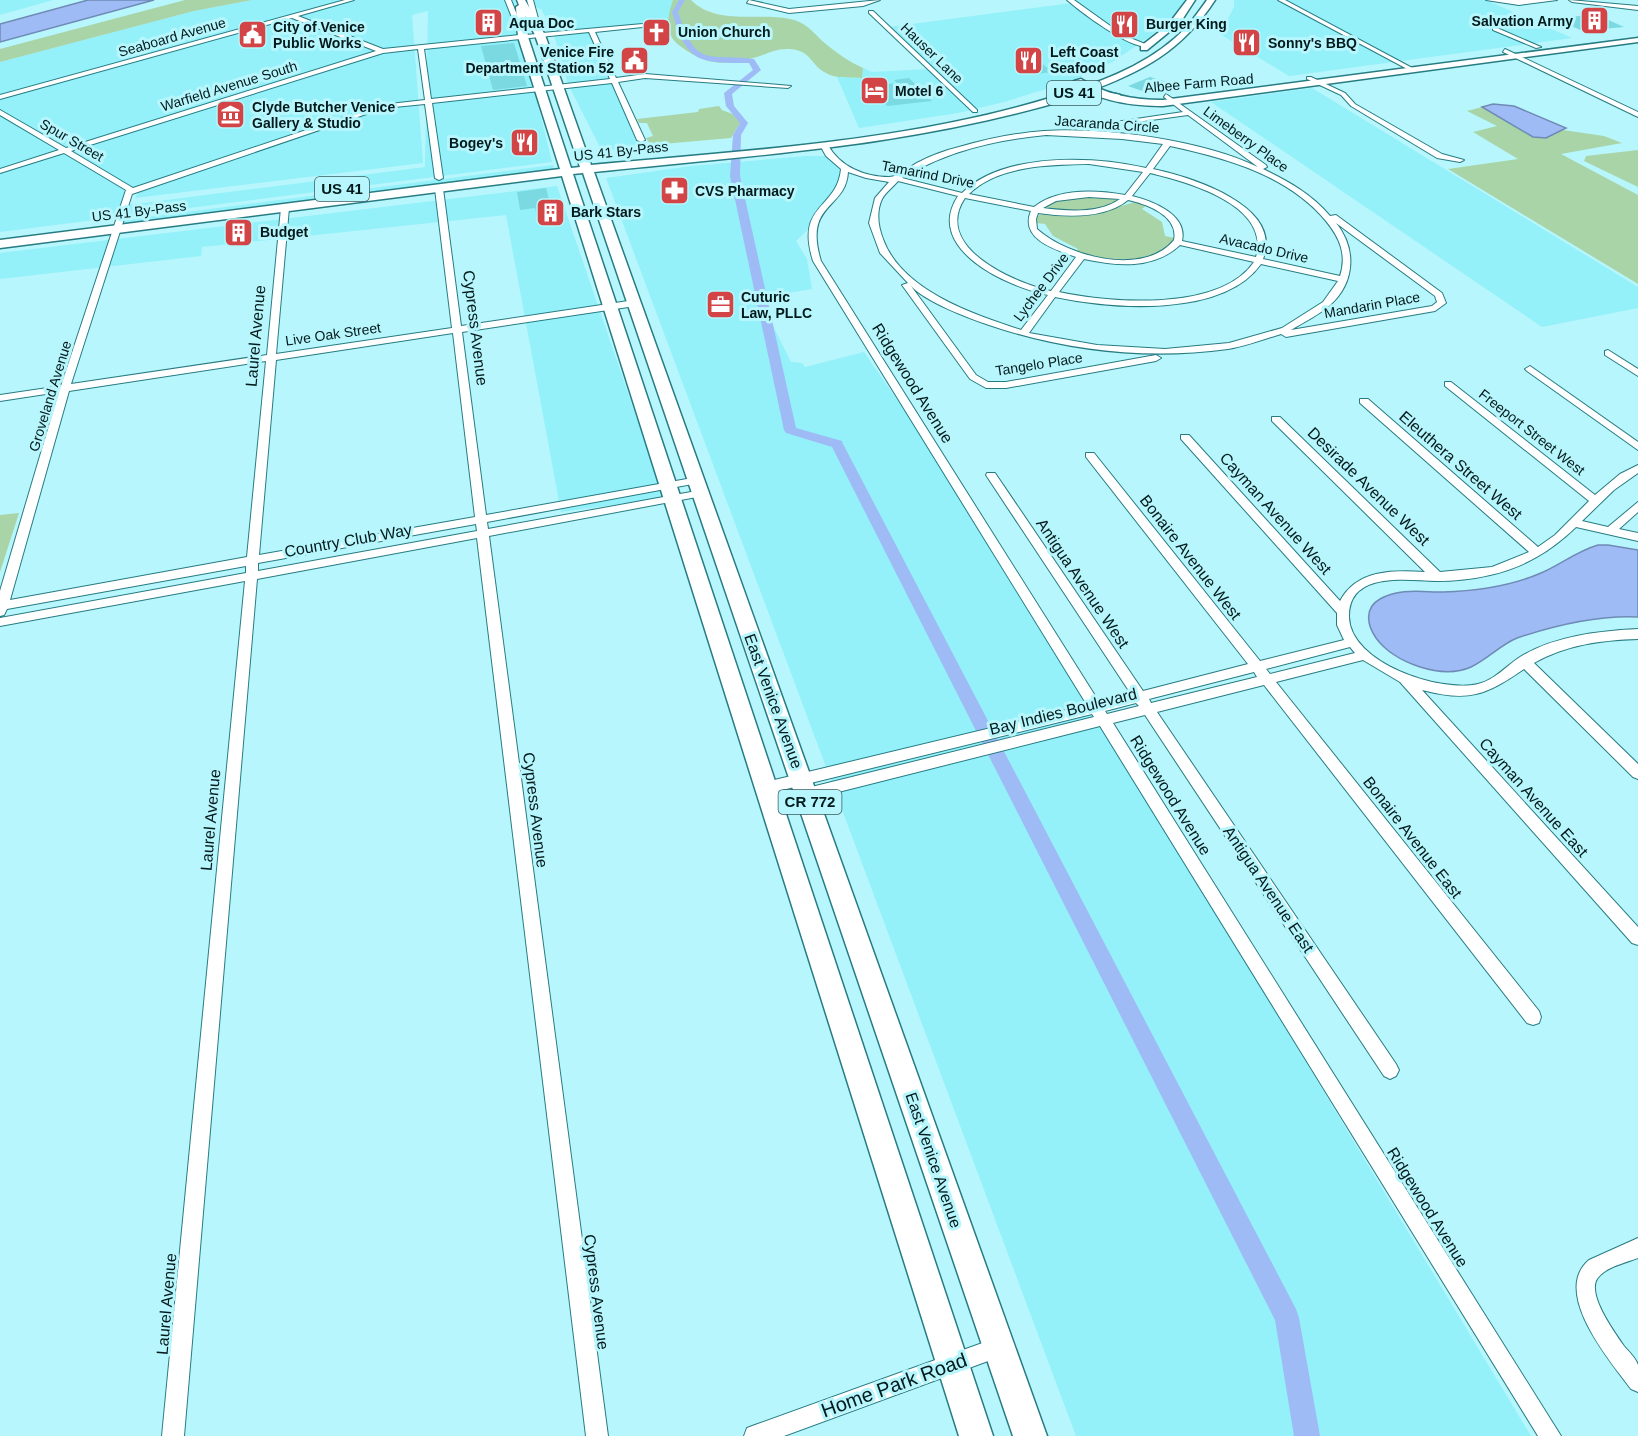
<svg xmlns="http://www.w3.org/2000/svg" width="1638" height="1436" viewBox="0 0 1638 1436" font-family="Helvetica,sans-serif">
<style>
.built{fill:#94f0f9;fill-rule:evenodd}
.green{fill:#a9d4a7}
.water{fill:#9ebbf6;stroke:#6f8bb5;stroke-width:1.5}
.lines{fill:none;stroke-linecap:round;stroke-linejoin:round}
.canal{fill:#9ebbf6;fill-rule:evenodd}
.building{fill:#7bd9e2}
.minor-casing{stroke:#277c83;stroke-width:2}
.secondary-casing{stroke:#277c83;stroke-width:3}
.primary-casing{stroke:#277c83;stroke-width:3}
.minor{fill:#fff;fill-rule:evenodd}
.secondary{fill:#fff;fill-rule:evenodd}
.primary{fill:#fff;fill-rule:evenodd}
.labels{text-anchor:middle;stroke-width:6;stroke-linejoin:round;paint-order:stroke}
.far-poi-label{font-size:14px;font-weight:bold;fill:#021a1c;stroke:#b7f6fc;text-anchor:start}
.far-street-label{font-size:14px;fill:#021a1c;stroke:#b7f6fc}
.shield{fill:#b7f6fc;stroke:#385c5f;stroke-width:1.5}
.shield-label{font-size:15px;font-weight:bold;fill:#021a1c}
.street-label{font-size:16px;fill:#021a1c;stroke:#b7f6fc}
.near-street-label{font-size:20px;fill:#021a1c;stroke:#b7f6fc}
</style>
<rect width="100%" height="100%" fill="#b7f6fc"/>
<!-- built -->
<g class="built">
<path d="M0 0H53L0 15Z"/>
<path d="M252 0H515L516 8 510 11 530 72 552 162 0 232V62L194 11ZM428 11 425 167 128 205 132 193 138 192 135 198 423 163 412 15Z"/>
<path d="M527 0H673L668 26 592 32 627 112 644 145 602 151 568 84 552 28 541 9 529 6Z"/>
<path d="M1068 0H1184L1183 7 1149 37 1114 61 1072 81 1004 102 958 113 859 128 837 77 862 78 863 68 872 72 929 69 889 27 1072 3Z"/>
<path d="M1234 0H1486L1572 38 1289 76 1220 34 1234 7Z"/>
<path d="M1312 88 1638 287V308L1542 327 1211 102Z"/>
<path d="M806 156H831L845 175 816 222 796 241 807 259 812 289 759 298 791 362 802 363 805 367 864 352 971 506 1531 1436H1076L606 178 692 166Z"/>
<path d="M553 165 555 172 114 225 124 220Z"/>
<path d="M557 186 664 498 561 512 506 215 202 247 201 256 0 279V253Z"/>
</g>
<!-- green -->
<g class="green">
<path d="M252 0 194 11 0 62V49L185 0Z"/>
<path d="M673 0H691C717 26 759 12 790 19 807 22 815 35 827 45 838 54 850 62 863 68L862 78C850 77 836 79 826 73 810 65 812 50 789 49 776 48 765 55 753 58 722 66 706 65 680 46 664 34 667 17 673 0Z"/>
<path d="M719 106 722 110 743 118 731 138 651 145 646 138 653 136 647 123H639L637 119 698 112 699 109Z"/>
<path d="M1482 107 1533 137 1563 130 1604 136 1622 143 1561 154 1638 195V284L1448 169 1518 159 1473 132 1497 126 1467 111Z"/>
<path d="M1638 150V187L1584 161 1586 156Z"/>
<path d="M1079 196 1114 198 1116 202C1095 212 1068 216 1046 207L1055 201Z"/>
<path d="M1135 202 1147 205 1142 209 1162 222 1165 236 1175 238C1151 268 1108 260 1076 253L1078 249 1053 236 1045 224 1036 223 1037 216 1042 214 1090 215Z"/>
<path d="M19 513 0 572V515Z"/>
</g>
<!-- water -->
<g class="water">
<path d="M88 0H154L0 42V24Z"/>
<path d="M1493 104 1514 106 1566 128 1546 138 1533 137 1482 107Z"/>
<path d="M1598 545H1608L1638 550V617C1597 615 1556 625 1517 638 1500 645 1488 659 1471 667 1442 680 1394 663 1376 638 1367 625 1364 608 1380 599 1400 588 1421 592 1443 592 1475 591 1511 586 1541 573 1560 565 1577 551 1598 545Z"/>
</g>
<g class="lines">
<!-- canal -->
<path class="canal" d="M679 0H685L678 12C697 69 705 53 754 59L761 70 732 94 734 106 748 123 741 135 740 176 796 428 842 441 843 444 1296 1309 1299 1318 1320 1436H1294L1275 1320 832 447 786 433 784 430 730 176 733 135 740 123 726 106 724 93 753 70 749 63C698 63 687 63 672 12Z"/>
</g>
<!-- building -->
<g class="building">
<path d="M1595 14 1624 27 1583 31 1554 19Z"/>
<path d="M514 43 527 86 493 90 481 46Z"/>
<path d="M1032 55 1052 72 1035 74 1015 57Z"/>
<path d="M1150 77 1167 82 1145 92 1128 86Z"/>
<path d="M909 78 932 101 887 106 870 86 897 83 894 80Z"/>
<path d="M546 188 553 215 537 217 535 208 520 210 517 192Z"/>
</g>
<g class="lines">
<defs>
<g id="minor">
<path d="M345 0H354L298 16 383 49 519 35 505 0H511L525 35 537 34 527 0H533L542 33 654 23 652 26 595 32 616 78 645 74 791 86 788 88 645 78 618 82 645 140 641 142 637 140 612 83 432 103 443 178 439 180 435 178 425 104 384 108 132 194 71 384 267 355 281 208 285 206 289 208 276 354 452 328 435 189 439 187 443 189 461 326 635 300 639 303 635 306 462 332 486 515 698 477 703 480 698 483 487 522 488 529 702 490 708 493 702 496 489 536 608 1436H586L477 538 257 579 184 1436H162L245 581 0 626V618L246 573V566L7 609 4 615 0 616V591L59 392 0 401V395L61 386 126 190 64 153 0 173V169L59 150 0 115V110L66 148 376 51 292 18 0 99V95ZM589 32 610 79 431 99 424 49ZM418 49 425 100 381 105 133 188 71 151 383 53ZM453 333 475 517 259 555 276 360ZM266 361 247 557 10 600 69 391ZM476 524 477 531 258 571V563Z"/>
<path d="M749 0 789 9 880 0 863 6 789 13 747 3Z"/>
<path d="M1067 0H1074L1123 35 1150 46C1133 52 1081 12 1067 0Z"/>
<path d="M1278 0H1285L1416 70 1411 71Z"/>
<path d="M1486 0H1557L1519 5Z"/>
<path d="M1569 0 1638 6V10L1572 2Z"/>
<path d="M869 11H873L977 110V112H973L869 13Z"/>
<path d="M1493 28H1497L1541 47 1536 48 1493 30Z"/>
<path d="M1505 49 1638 112V117L1503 52Z"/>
<path d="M1307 77H1311L1345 93 1355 104 1442 154 1464 160 1460 162 1437 158 1351 106 1341 95 1307 79Z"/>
<path d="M1166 94 1266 165 1267 167 1263 169C1288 181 1312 194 1330 216L1336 215 1442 293 1446 303 1435 311 1286 337 1281 334C1264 339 1246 346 1228 349 1147 360 1066 351 989 325 968 318 926 302 911 286L976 375 988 382H1006L1156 355 1161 358 1156 361 1006 388H986L970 379 902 285 908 283 880 253 869 223 875 198 889 182 866 178 848 172C846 210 803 202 821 261L1099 702 1131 694 986 475 987 473H995L1143 691 1248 664 1086 457V453H1094L1260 661 1344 640 1337 625V613L1181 439V435H1189L1340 601C1357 569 1394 570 1425 572L1272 421V417H1280L1440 572 1492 567 1529 552 1360 403V399H1368L1538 547 1555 535 1589 501 1445 386V382H1451L1595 495 1620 474 1638 465V473L1614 490 1582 521 1608 527 1638 502V512L1619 529 1638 533V541L1576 527C1551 551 1525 567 1490 575 1473 579 1454 581 1436 581 1406 580 1348 571 1349 617 1350 663 1440 693 1478 684 1495 680 1506 666 1520 657 1554 636 1598 631 1638 629V639C1601 640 1566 645 1534 663L1638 764V779L1633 777 1524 669C1485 696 1468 702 1422 690L1638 927V945L1632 943 1400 682 1363 660 1276 682 1539 1011 1541 1017 1539 1023 1533 1025 1527 1023 1264 685 1157 712 1396 1064 1399 1070 1396 1076 1390 1079 1384 1076 1145 715 1113 723 1561 1436H1538L1100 726 771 809 766 807 764 803 766 799 771 797 1094 717 1092 714 766 794 761 792 759 788 761 784 766 782 1087 705 813 261C795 203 837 210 841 169L826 156 821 147 828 145C840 167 865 177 889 177 899 177 911 165 921 161 932 155 947 150 959 147 987 139 1015 133 1044 131 1106 127 1202 140 1258 167L1188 115 1085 129 1082 127 1183 112 1164 97ZM1046 135 1122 139 1163 144 1146 168C1093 156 1003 152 962 193L902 178C947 151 994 140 1046 135ZM1170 146C1226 158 1288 175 1326 221 1340 238 1347 255 1340 276L1263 259C1284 205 1190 177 1153 169ZM1089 164 1143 172 1125 195C1096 190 1058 188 1034 207L969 194C998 165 1050 165 1089 164ZM1150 173C1188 182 1271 205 1256 257L1182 241C1188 214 1152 201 1132 196ZM898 181 958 196C923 249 1008 287 1048 295L1021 330C973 314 902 291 883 239 878 226 876 212 882 199 885 193 893 187 898 181ZM1089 197 1120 199C1099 214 1068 211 1043 208L1056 201ZM965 198 1031 211C1019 239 1056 250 1076 257L1051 291C1014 283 932 247 965 198ZM1128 200C1147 204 1179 216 1174 240 1144 277 1068 257 1037 229L1036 219 1038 213C1067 217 1105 219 1128 200ZM1336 223 1435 296 1437 302 1432 306 1291 330C1304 322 1319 315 1330 305 1355 283 1357 249 1336 223ZM1180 245 1254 262C1220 312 1110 303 1059 292L1084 259C1117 266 1153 270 1180 245ZM1261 264 1338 281 1323 302 1282 328 1229 343 1165 349 1097 345 1029 333 1055 297C1112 309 1223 318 1261 264ZM1350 647 1355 653 1270 674 1266 669ZM1254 672 1257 677 1151 703 1149 699ZM1136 703 1139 706 1107 714 1105 711Z"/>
<path d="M1608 350 1638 369V376L1605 355V351Z"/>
<path d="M1530 366 1638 442V450L1527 371 1525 369Z"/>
<path d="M1638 1238V1258C1625 1263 1605 1267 1597 1279 1587 1295 1615 1333 1624 1346 1628 1351 1636 1358 1638 1365 1638 1372 1638 1385 1638 1392L1631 1389C1610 1361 1551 1292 1589 1260Z"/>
<path d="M999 1337 1006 1340 1009 1347 1006 1354 999 1357 784 1436H744L747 1428 755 1425Z"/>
</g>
<path id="secondary" d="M1638 38V42L1163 106C1134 106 1096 102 1074 81L1081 79C1106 95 1133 100 1163 100Z"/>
<g id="primary">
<path d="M517 0H525L545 35 591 165C746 150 903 143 1053 97 1095 84 1141 68 1175 38 1188 27 1197 14 1207 0H1215C1182 51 1142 72 1087 92L1093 91 1116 94 1120 95V99L1093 97 1080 100 1075 97C918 146 756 155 594 172L1047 1436H1013L583 173 573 174 993 1436H959L562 176 0 248V240L560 169 518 37 516 7 519 5ZM525 16 535 35 580 167 571 168 528 37Z"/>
<path d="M1187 0H1195L1180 23 1147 50H1141V46L1168 25Z"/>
</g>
</defs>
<!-- minor casing -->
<use href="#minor" class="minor-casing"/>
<!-- secondary casing -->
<use href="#secondary" class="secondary-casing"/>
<!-- primary casing -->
<use href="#primary" class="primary-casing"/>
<!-- minor -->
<use href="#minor" class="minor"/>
<!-- secondary -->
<use href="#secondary" class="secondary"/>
<!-- primary -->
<use href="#primary" class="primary"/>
</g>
<!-- icons -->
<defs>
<symbol id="building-square" viewBox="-11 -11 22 22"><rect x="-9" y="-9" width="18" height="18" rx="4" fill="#d34446" stroke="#b7f6fc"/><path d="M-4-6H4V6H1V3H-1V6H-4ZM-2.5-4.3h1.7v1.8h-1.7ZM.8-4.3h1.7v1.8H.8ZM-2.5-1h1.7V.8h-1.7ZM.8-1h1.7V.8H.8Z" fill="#fff"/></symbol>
<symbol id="restaurant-square" viewBox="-11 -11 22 22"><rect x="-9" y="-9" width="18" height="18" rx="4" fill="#d34446" stroke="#b7f6fc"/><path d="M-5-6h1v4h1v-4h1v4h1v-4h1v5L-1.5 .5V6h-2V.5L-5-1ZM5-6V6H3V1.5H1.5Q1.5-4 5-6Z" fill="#fff"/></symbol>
<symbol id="church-square" viewBox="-11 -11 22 22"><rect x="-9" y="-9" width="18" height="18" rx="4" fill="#d34446" stroke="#b7f6fc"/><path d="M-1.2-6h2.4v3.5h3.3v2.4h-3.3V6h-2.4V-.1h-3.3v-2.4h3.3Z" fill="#fff"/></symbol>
<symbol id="civic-square" viewBox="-11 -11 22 22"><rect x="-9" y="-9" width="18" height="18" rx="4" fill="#d34446" stroke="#b7f6fc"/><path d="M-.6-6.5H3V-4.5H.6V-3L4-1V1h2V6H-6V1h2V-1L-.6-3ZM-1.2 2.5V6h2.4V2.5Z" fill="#fff"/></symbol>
<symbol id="hotel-square" viewBox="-11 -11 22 22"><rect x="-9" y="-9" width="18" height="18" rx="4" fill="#d34446" stroke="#b7f6fc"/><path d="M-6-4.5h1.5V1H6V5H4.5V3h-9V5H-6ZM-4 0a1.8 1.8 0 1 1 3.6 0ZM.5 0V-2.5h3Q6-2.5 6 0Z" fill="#fff"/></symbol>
<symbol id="museum-square" viewBox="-11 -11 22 22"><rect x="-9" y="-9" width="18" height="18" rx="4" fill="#d34446" stroke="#b7f6fc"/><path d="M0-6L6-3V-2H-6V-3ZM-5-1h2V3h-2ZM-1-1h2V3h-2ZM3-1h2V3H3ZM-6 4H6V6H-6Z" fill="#fff"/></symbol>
<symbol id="pharmacy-square" viewBox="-11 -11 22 22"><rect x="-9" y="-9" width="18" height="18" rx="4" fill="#d34446" stroke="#b7f6fc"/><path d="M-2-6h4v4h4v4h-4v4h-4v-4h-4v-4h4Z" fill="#fff"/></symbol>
<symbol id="office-square" viewBox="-11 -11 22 22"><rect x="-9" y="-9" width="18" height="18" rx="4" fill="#d34446" stroke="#b7f6fc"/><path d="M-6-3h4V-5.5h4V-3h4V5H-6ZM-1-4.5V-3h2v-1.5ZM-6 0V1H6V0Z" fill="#fff"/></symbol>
</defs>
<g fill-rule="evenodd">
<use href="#building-square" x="1578" y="4" width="33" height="33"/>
<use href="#building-square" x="472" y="6" width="33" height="33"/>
<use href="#restaurant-square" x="1108" y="8" width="33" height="33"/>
<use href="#church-square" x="640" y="16" width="33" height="33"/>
<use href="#civic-square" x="236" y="18" width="33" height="33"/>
<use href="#restaurant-square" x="1230" y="26" width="33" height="33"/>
<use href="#civic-square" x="618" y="44" width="33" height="33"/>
<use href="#restaurant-square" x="1012" y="44" width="33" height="33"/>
<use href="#hotel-square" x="858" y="74" width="33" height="33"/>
<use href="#museum-square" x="214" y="98" width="33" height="33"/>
<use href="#restaurant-square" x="508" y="126" width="33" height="33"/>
<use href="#pharmacy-square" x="658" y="174" width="33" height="33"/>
<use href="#building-square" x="534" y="196" width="33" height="33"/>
<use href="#building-square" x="222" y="216" width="33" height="33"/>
<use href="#office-square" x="704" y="288" width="33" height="33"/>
</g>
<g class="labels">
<!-- far-poi labels -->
<g class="far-poi-label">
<text x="1573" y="26" text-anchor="end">Salvation Army</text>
<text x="509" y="28">Aqua Doc</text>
<text x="1146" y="29">Burger King</text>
<text x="273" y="32">City of Venice<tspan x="273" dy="16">Public Works</tspan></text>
<text x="678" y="37">Union Church</text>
<text x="1268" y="48">Sonny's BBQ</text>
<text x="614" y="57" text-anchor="end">Venice Fire<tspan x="614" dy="16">Department Station 52</tspan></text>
<text x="1050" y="57">Left Coast<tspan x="1050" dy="16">Seafood</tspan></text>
<text x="895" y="96">Motel 6</text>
<text x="252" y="112">Clyde Butcher Venice<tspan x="252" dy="16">Gallery &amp; Studio</tspan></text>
<text x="503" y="148" text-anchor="end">Bogey's</text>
<text x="695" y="196">CVS Pharmacy</text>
<text x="571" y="217">Bark Stars</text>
<text x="260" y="237">Budget</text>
<text x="741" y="302">Cuturic<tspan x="741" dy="16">Law, PLLC</tspan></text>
</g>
<!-- far-street labels -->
<g class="far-street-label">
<text transform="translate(172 37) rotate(-16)" y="5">Seaboard Avenue</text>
<text transform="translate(932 53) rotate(44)" y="5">Hauser Lane</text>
<text transform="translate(1199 83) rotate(-5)" y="5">Albee Farm Road</text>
<text transform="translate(229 86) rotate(-17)" y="5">Warfield Avenue South</text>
<text transform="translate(1107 124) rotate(4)" y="5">Jacaranda Circle</text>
<text transform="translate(1246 139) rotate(36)" y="5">Limeberry Place</text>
<text transform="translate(72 140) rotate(30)" y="5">Spur Street</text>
<text transform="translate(621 151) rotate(-6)" y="5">US 41 By-Pass</text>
<text transform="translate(928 174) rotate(11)" y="5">Tamarind Drive</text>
<text transform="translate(139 211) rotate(-7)" y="5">US 41 By-Pass</text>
<text transform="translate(1264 248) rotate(13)" y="5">Avacado Drive</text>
<text transform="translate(1041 287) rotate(-53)" y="5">Lychee Drive</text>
<text transform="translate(1372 305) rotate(-10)" y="5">Mandarin Place</text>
<text transform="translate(333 334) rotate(-8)" y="5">Live Oak Street</text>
<text transform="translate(1039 364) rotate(-9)" y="5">Tangelo Place</text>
<text transform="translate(50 396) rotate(-73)" y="5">Groveland Avenue</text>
<text transform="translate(1532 432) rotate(38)" y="5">Freeport Street West</text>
</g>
<!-- shield labels -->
<g class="shield">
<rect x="1047" y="81" width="54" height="24" rx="4.5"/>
<rect x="315" y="177" width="54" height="24" rx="4.5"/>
<rect x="778.5" y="790" width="63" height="24" rx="4.5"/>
</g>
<g class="shield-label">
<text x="1074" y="98">US 41</text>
<text x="342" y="194">US 41</text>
<text x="810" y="807">CR 772</text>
</g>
<!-- street labels -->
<g class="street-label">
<text transform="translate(476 328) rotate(83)" y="6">Cypress Avenue</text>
<text transform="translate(255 336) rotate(-85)" y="6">Laurel Avenue</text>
<text transform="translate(913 383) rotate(58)" y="6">Ridgewood Avenue</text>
<text transform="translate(1461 465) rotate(41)" y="6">Eleuthera Street West</text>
<text transform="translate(1369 486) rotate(44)" y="6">Desirade Avenue West</text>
<text transform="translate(1276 513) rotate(48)" y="6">Cayman Avenue West</text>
<text transform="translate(348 540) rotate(-10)" y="6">Country Club Way</text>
<text transform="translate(1191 557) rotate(52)" y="6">Bonaire Avenue West</text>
<text transform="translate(1083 583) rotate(56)" y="6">Antigua Avenue West</text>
<text transform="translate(774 701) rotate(70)" y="6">East Venice Avenue</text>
<text transform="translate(1063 711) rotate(-14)" y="6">Bay Indies Boulevard</text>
<text transform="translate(1171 795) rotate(58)" y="6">Ridgewood Avenue</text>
<text transform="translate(1534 797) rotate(48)" y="6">Cayman Avenue East</text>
<text transform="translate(536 810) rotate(83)" y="6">Cypress Avenue</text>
<text transform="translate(210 820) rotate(-85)" y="6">Laurel Avenue</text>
<text transform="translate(1413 837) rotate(52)" y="6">Bonaire Avenue East</text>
<text transform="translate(1269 889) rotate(56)" y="6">Antigua Avenue East</text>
<text transform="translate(934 1160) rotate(71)" y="6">East Venice Avenue</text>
<text transform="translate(1428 1207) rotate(58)" y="6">Ridgewood Avenue</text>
<text transform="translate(597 1292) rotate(83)" y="6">Cypress Avenue</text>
<text transform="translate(166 1304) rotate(-85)" y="6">Laurel Avenue</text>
</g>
<!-- near-street labels -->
<g class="near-street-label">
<text transform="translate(894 1385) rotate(-20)" y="7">Home Park Road</text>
</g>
</g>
</svg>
